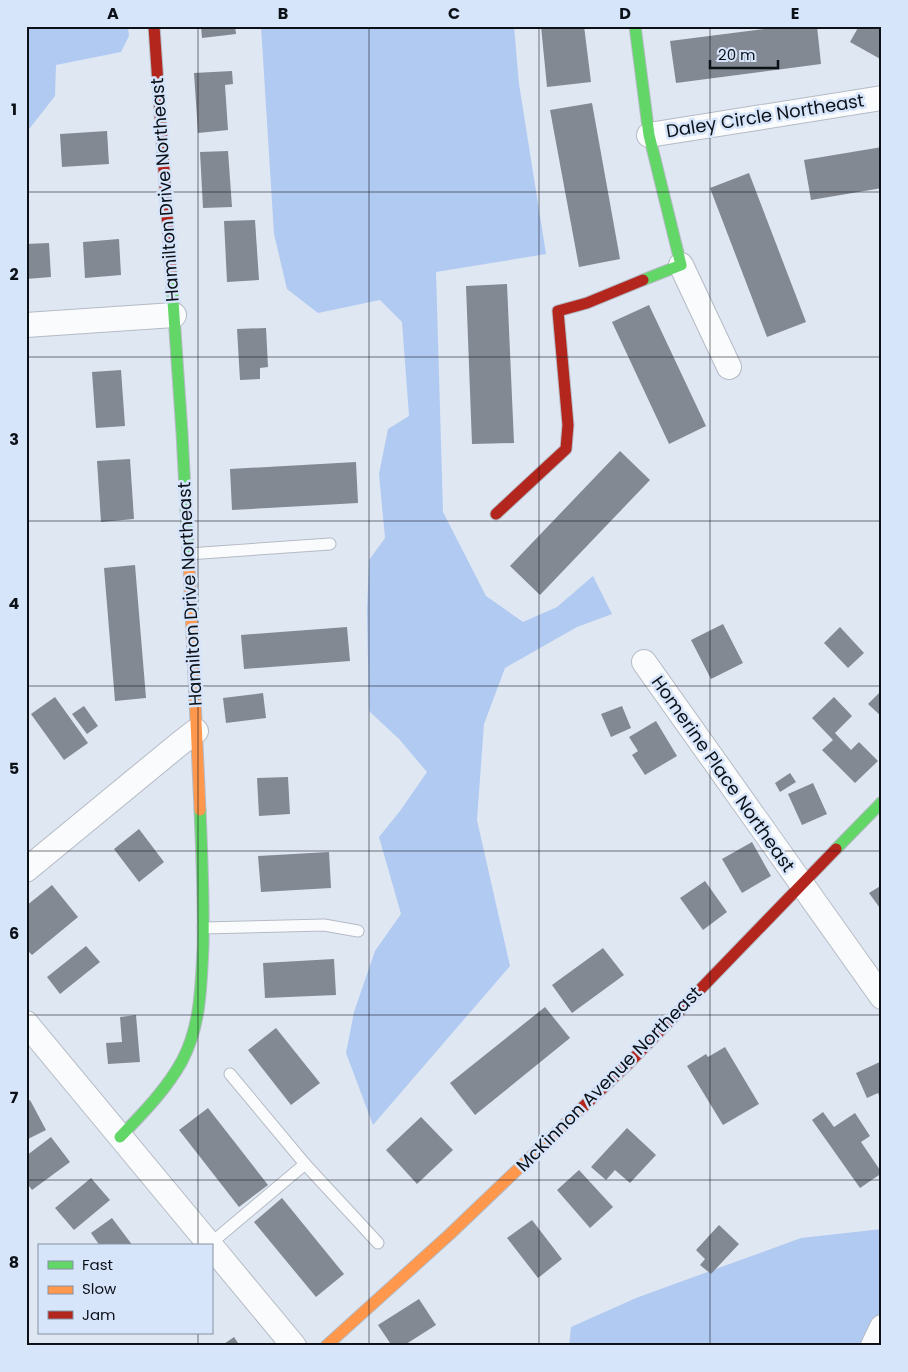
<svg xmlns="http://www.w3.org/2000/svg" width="908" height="1372" viewBox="0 0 908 1372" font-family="Poppins,sans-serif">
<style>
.forest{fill:#b1caf1}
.building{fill:#838992}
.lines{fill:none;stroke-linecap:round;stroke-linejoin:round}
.lane-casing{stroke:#b5bbc4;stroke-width:13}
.street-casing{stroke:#b5bbc4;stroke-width:26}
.fast-casing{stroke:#b5bbc4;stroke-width:13}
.slow-casing{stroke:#b5bbc4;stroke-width:13}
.jam-casing{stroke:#b5bbc4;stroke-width:13}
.lane{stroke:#fafbfd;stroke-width:11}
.street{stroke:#fafbfd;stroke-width:24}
.fast{stroke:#63d668;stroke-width:11}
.slow{stroke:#ff974d;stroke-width:11}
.jam{stroke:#b3261e;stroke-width:11}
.grid{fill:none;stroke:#0c1118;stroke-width:1;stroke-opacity:0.55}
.labels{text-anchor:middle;stroke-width:5;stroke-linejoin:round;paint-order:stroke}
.street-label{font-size:18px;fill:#0c1118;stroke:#d7e5fb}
.neatline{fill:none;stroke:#0c1118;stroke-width:2}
.grid-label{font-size:16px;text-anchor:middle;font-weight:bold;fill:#0c1118}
</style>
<rect width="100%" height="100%" fill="#dfe7f3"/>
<!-- forest -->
<g class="forest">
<path d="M26 26H128L129 36 121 52 56 65 55 96 26 133Z"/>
<path d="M261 26H514L519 84 546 254 436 272 443 512 486 596 523 622 557 607 593 576 612 614 577 627 505 668 484 724 477 820 510 966 373 1125 346 1053 354 1012 375 951 401 914 379 837 400 811 427 772 399 739 369 711 367 611 369 560 385 538 379 474 388 429 409 416 402 322 380 300 318 313 287 289 274 234Z"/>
<path d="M882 1229V1313L862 1346H569L571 1327 636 1298 801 1238Z"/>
</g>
<!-- building -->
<g class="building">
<path d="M201 26H235L236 34 202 38Z"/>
<path d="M541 26H584L591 82 547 87Z"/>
<path d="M787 26H817L821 64 676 83 670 41Z"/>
<path d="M859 26H882V60L850 42Z"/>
<path d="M232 71 233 84 225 85 228 130 198 133 194 73Z"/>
<path d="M592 103 620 259 579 267 550 110Z"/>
<path d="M107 131 109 164 62 167 60 134Z"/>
<path d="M882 147V188L811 200 804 160Z"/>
<path d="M228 151 232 207 203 208 200 152Z"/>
<path d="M749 173 806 322 767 337 710 188Z"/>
<path d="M255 220 259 280 227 282 224 221Z"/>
<path d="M119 239 121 275 85 278 83 242Z"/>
<path d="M49 243 51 277 26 279V244Z"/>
<path d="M507 284 514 443 472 444 466 286Z"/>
<path d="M649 305 706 426 669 444 612 322Z"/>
<path d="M266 328 268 367 260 368V379L240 380 237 329Z"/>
<path d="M121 370 125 426 96 428 92 372Z"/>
<path d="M620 451 650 480 540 595 510 566Z"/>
<path d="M130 459 134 519 101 522 97 461Z"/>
<path d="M356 462 358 503 232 510 230 469Z"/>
<path d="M135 565 146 698 115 701 104 568Z"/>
<path d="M723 624 743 663 711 679 691 640Z"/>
<path d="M347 627 350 661 244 669 241 635Z"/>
<path d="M840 627 864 653 848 668 824 643Z"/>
<path d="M882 690V717L868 704Z"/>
<path d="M263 693 266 718 226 723 223 698Z"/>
<path d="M55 697 88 743 64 760 31 714Z"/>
<path d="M834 697 852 716 835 733 851 750 859 742 878 761 855 783 822 750 833 740 812 718Z"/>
<path d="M84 706 98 726 87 734 72 714Z"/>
<path d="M622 706 631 728 611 737 601 714Z"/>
<path d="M656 721 677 756 645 775 632 755 638 751 629 737Z"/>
<path d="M790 773 796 782 780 792 775 783Z"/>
<path d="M288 777 290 814 259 816 257 778Z"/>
<path d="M813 783 827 814 802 825 788 794Z"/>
<path d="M139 829 164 862 139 882 114 849Z"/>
<path d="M752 842 771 876 742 893 722 859Z"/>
<path d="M329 852 331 888 261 892 258 856Z"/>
<path d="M705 881 727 912 703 930 680 898Z"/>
<path d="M52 885 78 917 32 955 26 949V906Z"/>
<path d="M882 885V911L869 893Z"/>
<path d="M86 946 100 962 60 994 47 977Z"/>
<path d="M603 948 624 975 572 1013 552 985Z"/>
<path d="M334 959 336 995 265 998 263 963Z"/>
<path d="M545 1007 570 1038 475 1115 450 1083Z"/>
<path d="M136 1015 140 1062 108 1064 106 1043 122 1042 120 1017Z"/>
<path d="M276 1028 320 1083 291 1105 248 1050Z"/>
<path d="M725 1047 759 1104 723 1125 687 1066 706 1054 708 1057Z"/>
<path d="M882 1061V1102L878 1093 867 1098 856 1073Z"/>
<path d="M30 1100 46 1130 26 1140V1102Z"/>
<path d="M208 1108 268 1185 239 1207 179 1130Z"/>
<path d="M823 1112 834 1127 855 1113 870 1136 861 1142 882 1173 860 1188 812 1120Z"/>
<path d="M421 1117 453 1150 417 1184 386 1150Z"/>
<path d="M627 1128 656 1155 630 1183 615 1170 606 1180 591 1167Z"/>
<path d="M51 1137 70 1162 32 1190 26 1182V1156Z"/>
<path d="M579 1170 613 1207 590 1228 557 1190Z"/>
<path d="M91 1178 110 1200 74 1230 55 1208Z"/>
<path d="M282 1198 344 1274 316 1297 254 1222Z"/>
<path d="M112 1218 133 1246H100L91 1233Z"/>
<path d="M532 1220 562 1259 538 1278 507 1238Z"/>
<path d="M719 1225 739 1244 711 1274 700 1265 705 1259 696 1250Z"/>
<path d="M419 1299 436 1325 403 1346H392L378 1325Z"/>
<path d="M234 1337 240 1346H221Z"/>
</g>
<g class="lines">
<defs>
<g id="lane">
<path d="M188 554 330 544"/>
<path d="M203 928 324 925 358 931"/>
<path d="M230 1074 305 1164 378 1243"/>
<path d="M210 1244 305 1164"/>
</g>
<g id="street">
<path d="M649 135 882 98"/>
<path d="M681 265 729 367"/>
<path d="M26 325 174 315"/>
<path d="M644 662 882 997"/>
<path d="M26 870 178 745 196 731"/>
<path d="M26 1023 211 1246"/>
<path d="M211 1246 294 1346"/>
<path d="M873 1346 882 1327"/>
</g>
<g id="fast">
<path d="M635 26 649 135 681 265 643 280"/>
<path d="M171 272 182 433 189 567"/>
<path d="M836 849 882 802"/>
<path d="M120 1137C143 1113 166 1090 182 1061 201 1025 201 986 203 947 204 901 202 856 200 810"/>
</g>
<g id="slow">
<path d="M189 567 200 810"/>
<path d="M326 1346 450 1234 583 1107"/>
</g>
<g id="jam">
<path d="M154 26 171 272"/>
<path d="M496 514 566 449 568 425 558 311 587 303 643 280"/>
<path d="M583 1107 629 1063 836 849"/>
</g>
</defs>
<!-- lane casing -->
<use href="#lane" class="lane-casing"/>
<!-- street casing -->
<use href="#street" class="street-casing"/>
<!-- fast casing -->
<use href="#fast" class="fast-casing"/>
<!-- slow casing -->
<use href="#slow" class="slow-casing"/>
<!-- jam casing -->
<use href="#jam" class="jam-casing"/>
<!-- lane -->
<use href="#lane" class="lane"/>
<!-- street -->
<use href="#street" class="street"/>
<!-- fast -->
<use href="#fast" class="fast"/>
<!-- slow -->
<use href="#slow" class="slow"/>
<!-- jam -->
<use href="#jam" class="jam"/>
</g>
<!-- grid -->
<path class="grid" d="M198 26V1246M369 26V1346M539 26V1346M710 26V1346M26 192H882M26 357H882M26 521H882M26 686H882M26 851H882M26 1015H882M26 1180H882M198 1333V1346"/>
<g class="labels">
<!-- street labels -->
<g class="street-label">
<text transform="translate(765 116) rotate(-9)" y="6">Daley Circle Northeast</text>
<text transform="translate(165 190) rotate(-94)" y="6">Hamilton Drive Northeast</text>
<text transform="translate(190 594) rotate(-93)" y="6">Hamilton Drive Northeast</text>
<text transform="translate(723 774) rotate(55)" y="6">Homerine Place Northeast</text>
<text transform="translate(609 1079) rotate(-45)" y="6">McKinnon Avenue Northeast</text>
</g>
</g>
<!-- border -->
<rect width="908" height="1372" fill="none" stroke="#d7e5fb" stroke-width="55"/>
<!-- legend -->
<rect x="38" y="1244" width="175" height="90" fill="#d7e5fb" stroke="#8690a0"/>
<rect x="48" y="1261" width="25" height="8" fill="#63d668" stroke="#8690a0"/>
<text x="82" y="1270" font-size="15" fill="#0c1118">Fast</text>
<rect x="48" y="1286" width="25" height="8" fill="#ff974d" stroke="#8690a0"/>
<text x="82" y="1294" font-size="15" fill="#0c1118">Slow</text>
<rect x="48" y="1311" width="25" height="8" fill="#b3261e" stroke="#8690a0"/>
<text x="82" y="1320" font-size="15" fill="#0c1118">Jam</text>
<!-- scale -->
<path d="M710 60v8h68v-8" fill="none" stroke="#0c1118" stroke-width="2.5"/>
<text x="718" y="60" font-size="15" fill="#0c1118" stroke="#d7e5fb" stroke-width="4" paint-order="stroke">20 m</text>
<rect x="28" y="28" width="852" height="1316" class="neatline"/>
<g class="grid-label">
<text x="113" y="19">A</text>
<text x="283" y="19">B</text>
<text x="454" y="19">C</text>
<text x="625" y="19">D</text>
<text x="795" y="19">E</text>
<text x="14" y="115">1</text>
<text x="14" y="280">2</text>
<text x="14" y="445">3</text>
<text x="14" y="609">4</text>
<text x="14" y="774">5</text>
<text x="14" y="939">6</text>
<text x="14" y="1103">7</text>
<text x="14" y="1268">8</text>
</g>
</svg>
